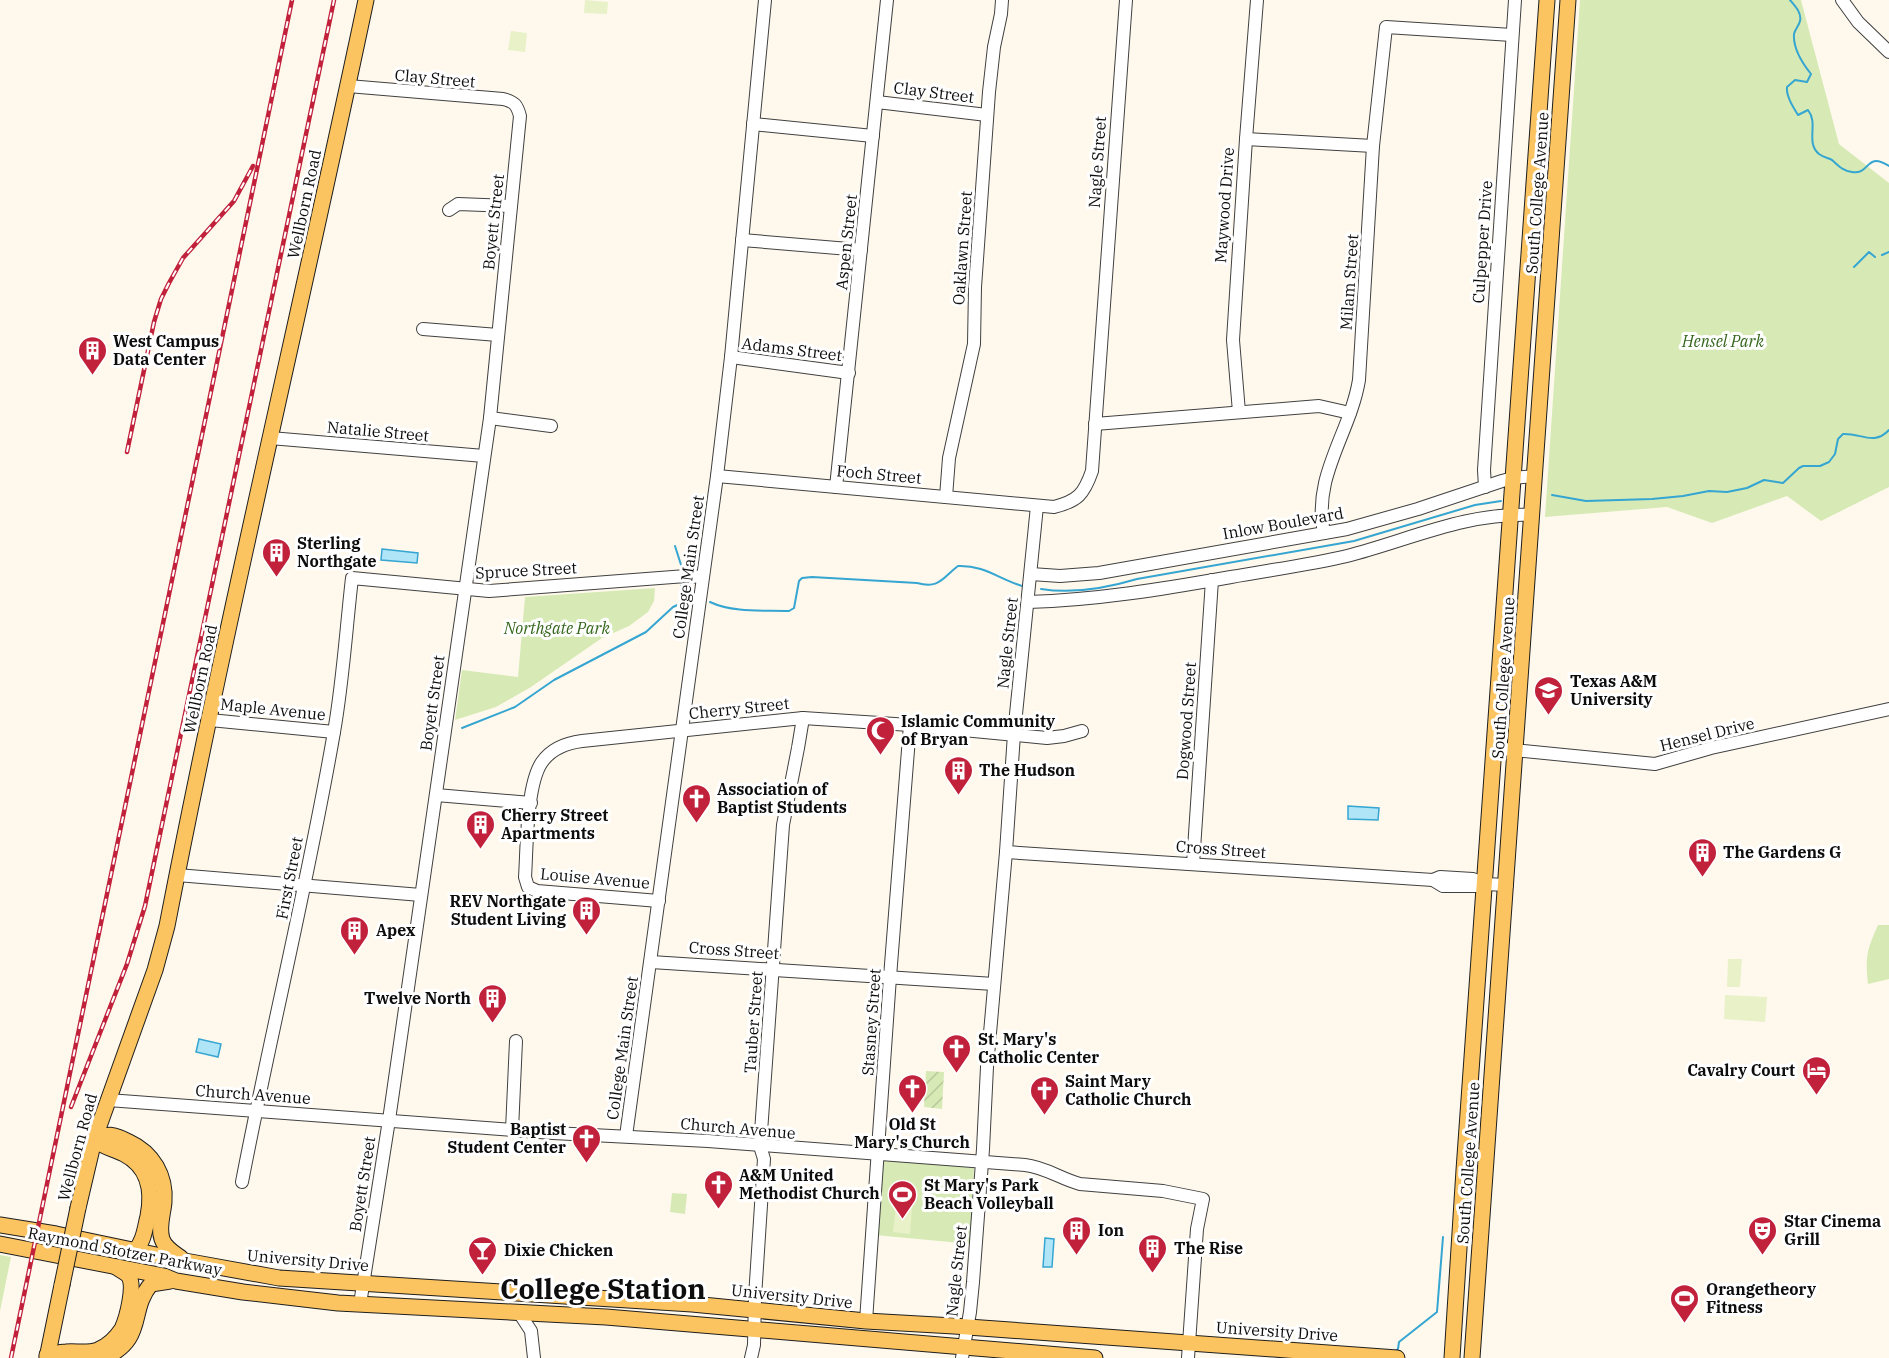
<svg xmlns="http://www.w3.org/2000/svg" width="1889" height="1358" viewBox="0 0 1889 1358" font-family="'IBM Plex Serif',serif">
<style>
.grass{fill:#d7eab6}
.garden{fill:url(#garden-furrows)}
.pitch{fill:#e8f1c8}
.water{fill:#b0e5f8;stroke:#35a5d1;stroke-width:1.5}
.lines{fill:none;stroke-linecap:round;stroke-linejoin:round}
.stream{stroke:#35a5d1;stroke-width:2}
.minor-casing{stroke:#404040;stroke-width:14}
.major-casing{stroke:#1e1e1e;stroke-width:17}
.minor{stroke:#fff;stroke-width:12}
.major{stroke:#fcc460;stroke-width:15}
.rail-casing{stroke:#c1213b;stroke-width:4.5}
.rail{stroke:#fff;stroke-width:2;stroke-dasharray:7;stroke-linecap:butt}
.major-bridge-casing{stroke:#1e1e1e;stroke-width:17;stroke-linecap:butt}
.major-bridge{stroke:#fcc460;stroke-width:15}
.labels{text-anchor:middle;stroke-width:6;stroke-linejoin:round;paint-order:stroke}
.street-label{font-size:16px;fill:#0d0d0d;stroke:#fff}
.poi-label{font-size:16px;font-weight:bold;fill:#0d0d0d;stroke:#fff;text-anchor:start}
.park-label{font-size:16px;font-style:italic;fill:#34661c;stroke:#fff}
.town-label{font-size:28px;font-weight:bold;fill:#0d0d0d;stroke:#fff}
</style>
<defs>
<pattern id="garden-furrows" width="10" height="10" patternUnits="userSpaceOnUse" patternTransform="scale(1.5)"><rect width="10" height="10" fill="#d7eab6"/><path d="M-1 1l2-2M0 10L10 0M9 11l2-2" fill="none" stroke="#b7c89b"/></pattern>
</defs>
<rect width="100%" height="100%" fill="#fff9ed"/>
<!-- grass -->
<g class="grass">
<path d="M1580 0H1801L1839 144 1889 183V487L1821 521 1787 496 1712 523 1667 507 1545 517Z"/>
<path d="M655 588 654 601 648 612 629 626 602 638 531 687 496 707 455 720 462 670 518 677 525 597Z"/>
<path d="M1878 925H1889V979L1868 984C1865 956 1867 950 1878 925Z"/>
<path d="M884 1161 974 1167 971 1244 875 1235Z"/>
<path d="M672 1193 687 1194 685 1214 670 1212Z"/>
<path d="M0 1255 11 1257 0 1311Z"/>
</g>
<!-- garden -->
<path class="garden" d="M926 1071 944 1072 942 1109 924 1107Z"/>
<!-- pitch -->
<g class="pitch">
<path d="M585 0 608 2 607 14 584 13Z"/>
<path d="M511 31 527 33 525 52 508 50Z"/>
<path d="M1728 959H1742L1740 987H1727Z"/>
<path d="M1725 995 1767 997 1765 1022 1724 1019Z"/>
<path d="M896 1206 912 1207 910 1234 893 1232Z"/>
</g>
<!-- water -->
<g class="water">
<path d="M382 549 418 553 417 563 381 560Z"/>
<path d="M1348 806 1379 808 1378 820 1348 819Z"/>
<path d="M199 1039 221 1044 218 1057 196 1052Z"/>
<path d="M1045 1238 1054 1239 1052 1267H1043Z"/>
</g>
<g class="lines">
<!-- stream -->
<g class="stream">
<path d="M1790 0C1795 6 1802 13 1800 21 1799 26 1795 29 1794 34 1793 48 1803 64 1811 74L1807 82 1795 80 1787 87C1786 96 1793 107 1798 115L1808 110C1819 124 1805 142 1819 154 1823 157 1828 158 1832 160 1839 166 1843 171 1852 172 1871 175 1865 151 1889 166"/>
<path d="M1882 255 1889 252"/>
<path d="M1854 267 1869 252 1875 257"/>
<path d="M1552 495 1586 501 1652 499 1683 496 1709 491 1727 492 1747 488 1764 480 1783 483 1799 468 1803 466H1820L1829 462 1835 454 1838 439 1843 434C1861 433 1874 446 1889 430"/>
<path d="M675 546 682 568"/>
<path d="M1041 589C1072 594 1107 588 1137 579L1354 541 1475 505 1501 501"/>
<path d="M710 602C733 613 764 610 789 611L794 608 799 581 802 578 812 577 917 583C940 589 942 578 958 566 984 565 999 579 1022 586"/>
<path d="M462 728 515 707 554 680 646 632 673 607 684 602 681 586"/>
<path d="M1395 1351 1398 1349 1399 1342 1437 1312 1443 1237"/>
</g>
<defs>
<g id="minor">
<path d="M1842 0 1858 22 1889 52"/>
<path d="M348 86 503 99C515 102 517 105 520 116L490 418 389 1120 360 1304"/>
<path d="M877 102 987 115"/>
<path d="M753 124 873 136"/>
<path d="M1246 139 1373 146"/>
<path d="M449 210 458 204 511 206"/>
<path d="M742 240 861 250"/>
<path d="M423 329 498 335"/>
<path d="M731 357 849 373"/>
<path d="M1239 412 1233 340 1246 139 1257 0"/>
<path d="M490 418 551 426"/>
<path d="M1095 424 1319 406 1350 413"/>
<path d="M270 438 484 456"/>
<path d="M717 476 1054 507C1078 501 1084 494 1092 471L1126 0"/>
<path d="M836 487 887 0"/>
<path d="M1485 487 1484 470 1515 0"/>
<path d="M946 497 949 458 974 344 975 287 989 92 994 47 1001 14 1002 0"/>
<path d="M1324 533C1312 476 1350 434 1359 380L1373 146 1386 27 1512 35"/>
<path d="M1031 574 1060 576 1099 573 1347 529 1418 509 1502 481 1513 478 1535 476"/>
<path d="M1028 602C1097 600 1163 589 1231 577 1270 570 1309 565 1347 556 1409 540 1467 512 1532 515"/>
<path d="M210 720 334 732"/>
<path d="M1494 748 1655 764 1711 748 1889 709"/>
<path d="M436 795 531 803"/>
<path d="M1006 852 1433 880 1440 877 1473 879 1484 884 1507 885"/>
<path d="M1193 864 1212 580"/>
<path d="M177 875 421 895"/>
<path d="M1433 880 1443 886H1478"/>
<path d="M659 901 537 891 528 887 525 877C527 849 526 785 542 762 552 748 566 743 582 741L803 718 910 725 1047 738 1064 736 1082 731"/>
<path d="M651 962 994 984"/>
<path d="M108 1100 553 1133 708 1141 1025 1165C1045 1167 1061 1179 1080 1184L1163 1191 1203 1199 1197 1229 1188 1358"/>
<path d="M512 1130 516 1041"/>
<path d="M626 1136 717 476 731 357 765 0"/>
<path d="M242 1182C271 1031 308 883 334 732 343 681 346 630 352 578L489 591 686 576 702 577"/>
<path d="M518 1311 531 1331 534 1358"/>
<path d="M866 1321 890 977 910 725"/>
<path d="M751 1358 754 1345 755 1297 764 1159 760 1146 783 825 798 748 803 718"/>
<path d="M962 1358 970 1312 973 1282 983 1149 987 1067 1006 852 1014 734 1037 506"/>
</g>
<g id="major">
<path d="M94 1140C110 1133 114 1134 129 1142 153 1153 166 1176 164 1202 163 1214 158 1227 162 1239 165 1248 174 1253 181 1258"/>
<path d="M94 1140C104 1147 114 1149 124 1154 149 1167 153 1191 148 1216 145 1228 144 1241 135 1251"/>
<path d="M78 1208 94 1140 155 970 167 926C227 616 301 309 366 0"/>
<path d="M0 1225 56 1234 185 1261 279 1278 692 1304 866 1321 954 1326 1397 1358"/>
<path d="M0 1244 164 1276 176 1281 243 1292 338 1303 606 1317 1095 1358"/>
<path d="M47 1355C53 1354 60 1352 66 1352 77 1351 87 1354 98 1350 108 1346 116 1338 122 1329 127 1318 136 1285 128 1275 125 1272 120 1270 116 1267"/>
<path d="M47 1358 62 1285"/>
<path d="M104 1358C147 1338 128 1311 151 1284L170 1281"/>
<path d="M1452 1358 1464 1170 1547 0"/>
<path d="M1472 1358 1568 0"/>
</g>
</defs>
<!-- minor casing -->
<use href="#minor" class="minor-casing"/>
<!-- major casing -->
<use href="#major" class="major-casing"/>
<!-- minor -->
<use href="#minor" class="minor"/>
<!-- major -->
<use href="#major" class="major"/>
<defs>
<g id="rail">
<path d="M127 452 154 322 161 299 169 283 183 258 234 201 253 166"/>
<path d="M71 1107 127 964 145 906 334 0"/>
<path d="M11 1358 292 0"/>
</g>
</defs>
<!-- rail casing -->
<use href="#rail" class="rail-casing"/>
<!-- rail -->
<use href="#rail" class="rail"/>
<defs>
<path id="major-bridge" d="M62 1285 78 1208"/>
</defs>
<!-- major-bridge casing -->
<use href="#major-bridge" class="major-bridge-casing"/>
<!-- major-bridge -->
<use href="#major-bridge" class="major-bridge"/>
</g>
<!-- icons -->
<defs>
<symbol id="building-pin" viewBox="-11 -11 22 30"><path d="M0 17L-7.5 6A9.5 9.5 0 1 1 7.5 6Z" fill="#c1213b" stroke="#fff"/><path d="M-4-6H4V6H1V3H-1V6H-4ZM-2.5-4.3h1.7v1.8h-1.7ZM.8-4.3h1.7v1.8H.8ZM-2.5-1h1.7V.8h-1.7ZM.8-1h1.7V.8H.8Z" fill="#fff"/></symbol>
<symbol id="university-pin" viewBox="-11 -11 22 30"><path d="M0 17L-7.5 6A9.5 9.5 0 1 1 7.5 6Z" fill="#c1213b" stroke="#fff"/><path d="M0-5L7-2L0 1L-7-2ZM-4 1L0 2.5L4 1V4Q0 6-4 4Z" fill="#fff"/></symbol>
<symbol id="mosque-pin" viewBox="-11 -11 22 30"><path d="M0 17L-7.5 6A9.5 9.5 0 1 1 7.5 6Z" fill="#c1213b" stroke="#fff"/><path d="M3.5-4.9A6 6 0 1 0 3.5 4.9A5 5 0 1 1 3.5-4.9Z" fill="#fff"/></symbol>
<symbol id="church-pin" viewBox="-11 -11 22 30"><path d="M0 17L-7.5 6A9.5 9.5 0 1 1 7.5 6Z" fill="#c1213b" stroke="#fff"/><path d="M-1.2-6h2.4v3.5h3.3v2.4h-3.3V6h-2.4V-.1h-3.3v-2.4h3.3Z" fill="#fff"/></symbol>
<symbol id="hotel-pin" viewBox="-11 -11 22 30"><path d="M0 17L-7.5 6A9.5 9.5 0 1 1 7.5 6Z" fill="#c1213b" stroke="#fff"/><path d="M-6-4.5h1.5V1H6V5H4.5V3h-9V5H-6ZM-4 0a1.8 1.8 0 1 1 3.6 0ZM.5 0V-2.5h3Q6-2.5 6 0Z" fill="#fff"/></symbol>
<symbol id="stadium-pin" viewBox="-11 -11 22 30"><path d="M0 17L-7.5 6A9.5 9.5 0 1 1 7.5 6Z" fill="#c1213b" stroke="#fff"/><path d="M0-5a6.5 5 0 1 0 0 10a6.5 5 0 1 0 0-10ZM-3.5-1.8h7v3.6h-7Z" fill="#fff"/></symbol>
<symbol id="theatre-pin" viewBox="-11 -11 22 30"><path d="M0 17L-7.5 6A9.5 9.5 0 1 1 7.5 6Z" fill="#c1213b" stroke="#fff"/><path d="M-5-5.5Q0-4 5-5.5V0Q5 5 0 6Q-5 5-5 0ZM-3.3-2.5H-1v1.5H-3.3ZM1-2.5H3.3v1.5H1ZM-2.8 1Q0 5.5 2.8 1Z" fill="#fff"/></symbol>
<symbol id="bar-pin" viewBox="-11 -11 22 30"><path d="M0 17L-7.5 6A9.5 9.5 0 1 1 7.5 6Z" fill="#c1213b" stroke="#fff"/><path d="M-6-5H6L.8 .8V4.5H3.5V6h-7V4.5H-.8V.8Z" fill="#fff"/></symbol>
</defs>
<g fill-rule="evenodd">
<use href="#building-pin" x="76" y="334" width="33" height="45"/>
<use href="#building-pin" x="260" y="536" width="33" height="45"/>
<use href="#university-pin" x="1532" y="674" width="33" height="45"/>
<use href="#mosque-pin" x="864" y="714" width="33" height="45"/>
<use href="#building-pin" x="942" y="754" width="33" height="45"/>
<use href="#church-pin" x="680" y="782" width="33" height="45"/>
<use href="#building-pin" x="464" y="808" width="33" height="45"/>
<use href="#building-pin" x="1686" y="836" width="33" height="45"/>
<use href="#building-pin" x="570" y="894" width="33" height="45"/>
<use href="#building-pin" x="338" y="914" width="33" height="45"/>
<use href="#building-pin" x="476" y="982" width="33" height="45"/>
<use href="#church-pin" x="940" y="1032" width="33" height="45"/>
<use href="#hotel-pin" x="1800" y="1054" width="33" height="45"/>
<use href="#church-pin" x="896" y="1072" width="33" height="45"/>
<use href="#church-pin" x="1028" y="1074" width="33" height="45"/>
<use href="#church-pin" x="570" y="1122" width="33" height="45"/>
<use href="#church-pin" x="702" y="1168" width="33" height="45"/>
<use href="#stadium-pin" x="886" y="1178" width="33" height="45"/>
<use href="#building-pin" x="1060" y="1214" width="33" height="45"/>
<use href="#theatre-pin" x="1746" y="1214" width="33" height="45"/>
<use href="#building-pin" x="1136" y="1232" width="33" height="45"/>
<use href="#bar-pin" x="466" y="1234" width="33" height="45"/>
<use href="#stadium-pin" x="1668" y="1282" width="33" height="45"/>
</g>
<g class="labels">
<!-- street labels -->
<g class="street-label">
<text transform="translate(435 78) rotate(5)" y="6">Clay Street</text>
<text transform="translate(934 92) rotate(7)" y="6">Clay Street</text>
<text transform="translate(1097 162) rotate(-86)" y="6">Nagle Street</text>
<text transform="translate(1537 193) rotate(-86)" y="6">South College Avenue</text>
<text transform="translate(304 204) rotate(-78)" y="6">Wellborn Road</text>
<text transform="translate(1224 205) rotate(-86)" y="6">Maywood Drive</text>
<text transform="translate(493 222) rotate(-84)" y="6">Boyett Street</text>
<text transform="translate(846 242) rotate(-84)" y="6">Aspen Street</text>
<text transform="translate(1482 242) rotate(-86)" y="6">Culpepper Drive</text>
<text transform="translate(962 248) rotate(-86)" y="6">Oaklawn Street</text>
<text transform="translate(1349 282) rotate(-86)" y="6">Milam Street</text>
<text transform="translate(792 349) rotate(7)" y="6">Adams Street</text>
<text transform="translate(378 431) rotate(5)" y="6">Natalie Street</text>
<text transform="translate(879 474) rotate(5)" y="6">Foch Street</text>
<text transform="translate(1283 523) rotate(-10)" y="6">Inlow Boulevard</text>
<text transform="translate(688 567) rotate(-82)" y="6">College Main Street</text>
<text transform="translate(526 570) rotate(-3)" y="6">Spruce Street</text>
<text transform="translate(1007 643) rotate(-84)" y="6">Nagle Street</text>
<text transform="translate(1503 678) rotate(-86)" y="6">South College Avenue</text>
<text transform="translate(200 679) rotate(-78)" y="6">Wellborn Road</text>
<text transform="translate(432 703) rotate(-82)" y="6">Boyett Street</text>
<text transform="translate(739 708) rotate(-6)" y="6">Cherry Street</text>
<text transform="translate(273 709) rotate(6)" y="6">Maple Avenue</text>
<text transform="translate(1186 721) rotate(-86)" y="6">Dogwood Street</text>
<text transform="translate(1707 734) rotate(-14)" y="6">Hensel Drive</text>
<text transform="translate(1221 849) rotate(4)" y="6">Cross Street</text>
<text transform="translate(289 878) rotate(-79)" y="6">First Street</text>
<text transform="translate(595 878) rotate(5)" y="6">Louise Avenue</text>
<text transform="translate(734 950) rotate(4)" y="6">Cross Street</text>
<text transform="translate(753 1022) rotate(-86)" y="6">Tauber Street</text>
<text transform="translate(871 1022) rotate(-86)" y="6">Stasney Street</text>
<text transform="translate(622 1048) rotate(-82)" y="6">College Main Street</text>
<text transform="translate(253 1094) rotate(4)" y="6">Church Avenue</text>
<text transform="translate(738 1128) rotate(5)" y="6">Church Avenue</text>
<text transform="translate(77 1147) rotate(-75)" y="6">Wellborn Road</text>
<text transform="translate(1468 1163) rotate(-86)" y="6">South College Avenue</text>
<text transform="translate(362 1184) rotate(-81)" y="6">Boyett Street</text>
<text transform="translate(125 1251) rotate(11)" y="6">Raymond Stotzer Parkway</text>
<text transform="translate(308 1260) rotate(5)" y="6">University Drive</text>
<text transform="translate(956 1271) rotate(-84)" y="6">Nagle Street</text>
<text transform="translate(792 1296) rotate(6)" y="6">University Drive</text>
<text transform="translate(1277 1331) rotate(4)" y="6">University Drive</text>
</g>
<!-- poi labels -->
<g class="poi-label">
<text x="113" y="347">West Campus<tspan x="113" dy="18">Data Center</tspan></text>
<text x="297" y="549">Sterling<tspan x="297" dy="18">Northgate</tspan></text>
<text x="1570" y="687">Texas A&amp;M<tspan x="1570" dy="18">University</tspan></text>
<text x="901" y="727">Islamic Community<tspan x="901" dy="18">of Bryan</tspan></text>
<text x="979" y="776">The Hudson</text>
<text x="717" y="795">Association of<tspan x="717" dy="18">Baptist Students</tspan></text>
<text x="501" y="821">Cherry Street<tspan x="501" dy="18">Apartments</tspan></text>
<text x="1723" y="858">The Gardens G</text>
<text x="566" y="907" text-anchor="end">REV Northgate<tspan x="566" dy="18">Student Living</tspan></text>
<text x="376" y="936">Apex</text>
<text x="471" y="1004" text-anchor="end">Twelve North</text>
<text x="978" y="1045">St. Mary's<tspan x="978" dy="18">Catholic Center</tspan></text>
<text x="1795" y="1076" text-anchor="end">Cavalry Court</text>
<text x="1065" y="1087">Saint Mary<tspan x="1065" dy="18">Catholic Church</tspan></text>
<text x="912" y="1130" text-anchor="middle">Old St<tspan x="912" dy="18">Mary's Church</tspan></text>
<text x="566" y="1135" text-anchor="end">Baptist<tspan x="566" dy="18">Student Center</tspan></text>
<text x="739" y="1181">A&amp;M United<tspan x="739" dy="18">Methodist Church</tspan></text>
<text x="924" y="1191">St Mary's Park<tspan x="924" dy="18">Beach Volleyball</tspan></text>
<text x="1784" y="1227">Star Cinema<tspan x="1784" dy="18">Grill</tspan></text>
<text x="1098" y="1236">Ion</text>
<text x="1174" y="1254">The Rise</text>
<text x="504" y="1256">Dixie Chicken</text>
<text x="1706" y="1295">Orangetheory<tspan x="1706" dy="18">Fitness</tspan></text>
</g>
<!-- park labels -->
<g class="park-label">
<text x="1723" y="347">Hensel Park</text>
<text x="557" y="634">Northgate Park</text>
</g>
<!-- town labels -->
<g class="town-label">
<text x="603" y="1299">College Station</text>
</g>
</g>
</svg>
